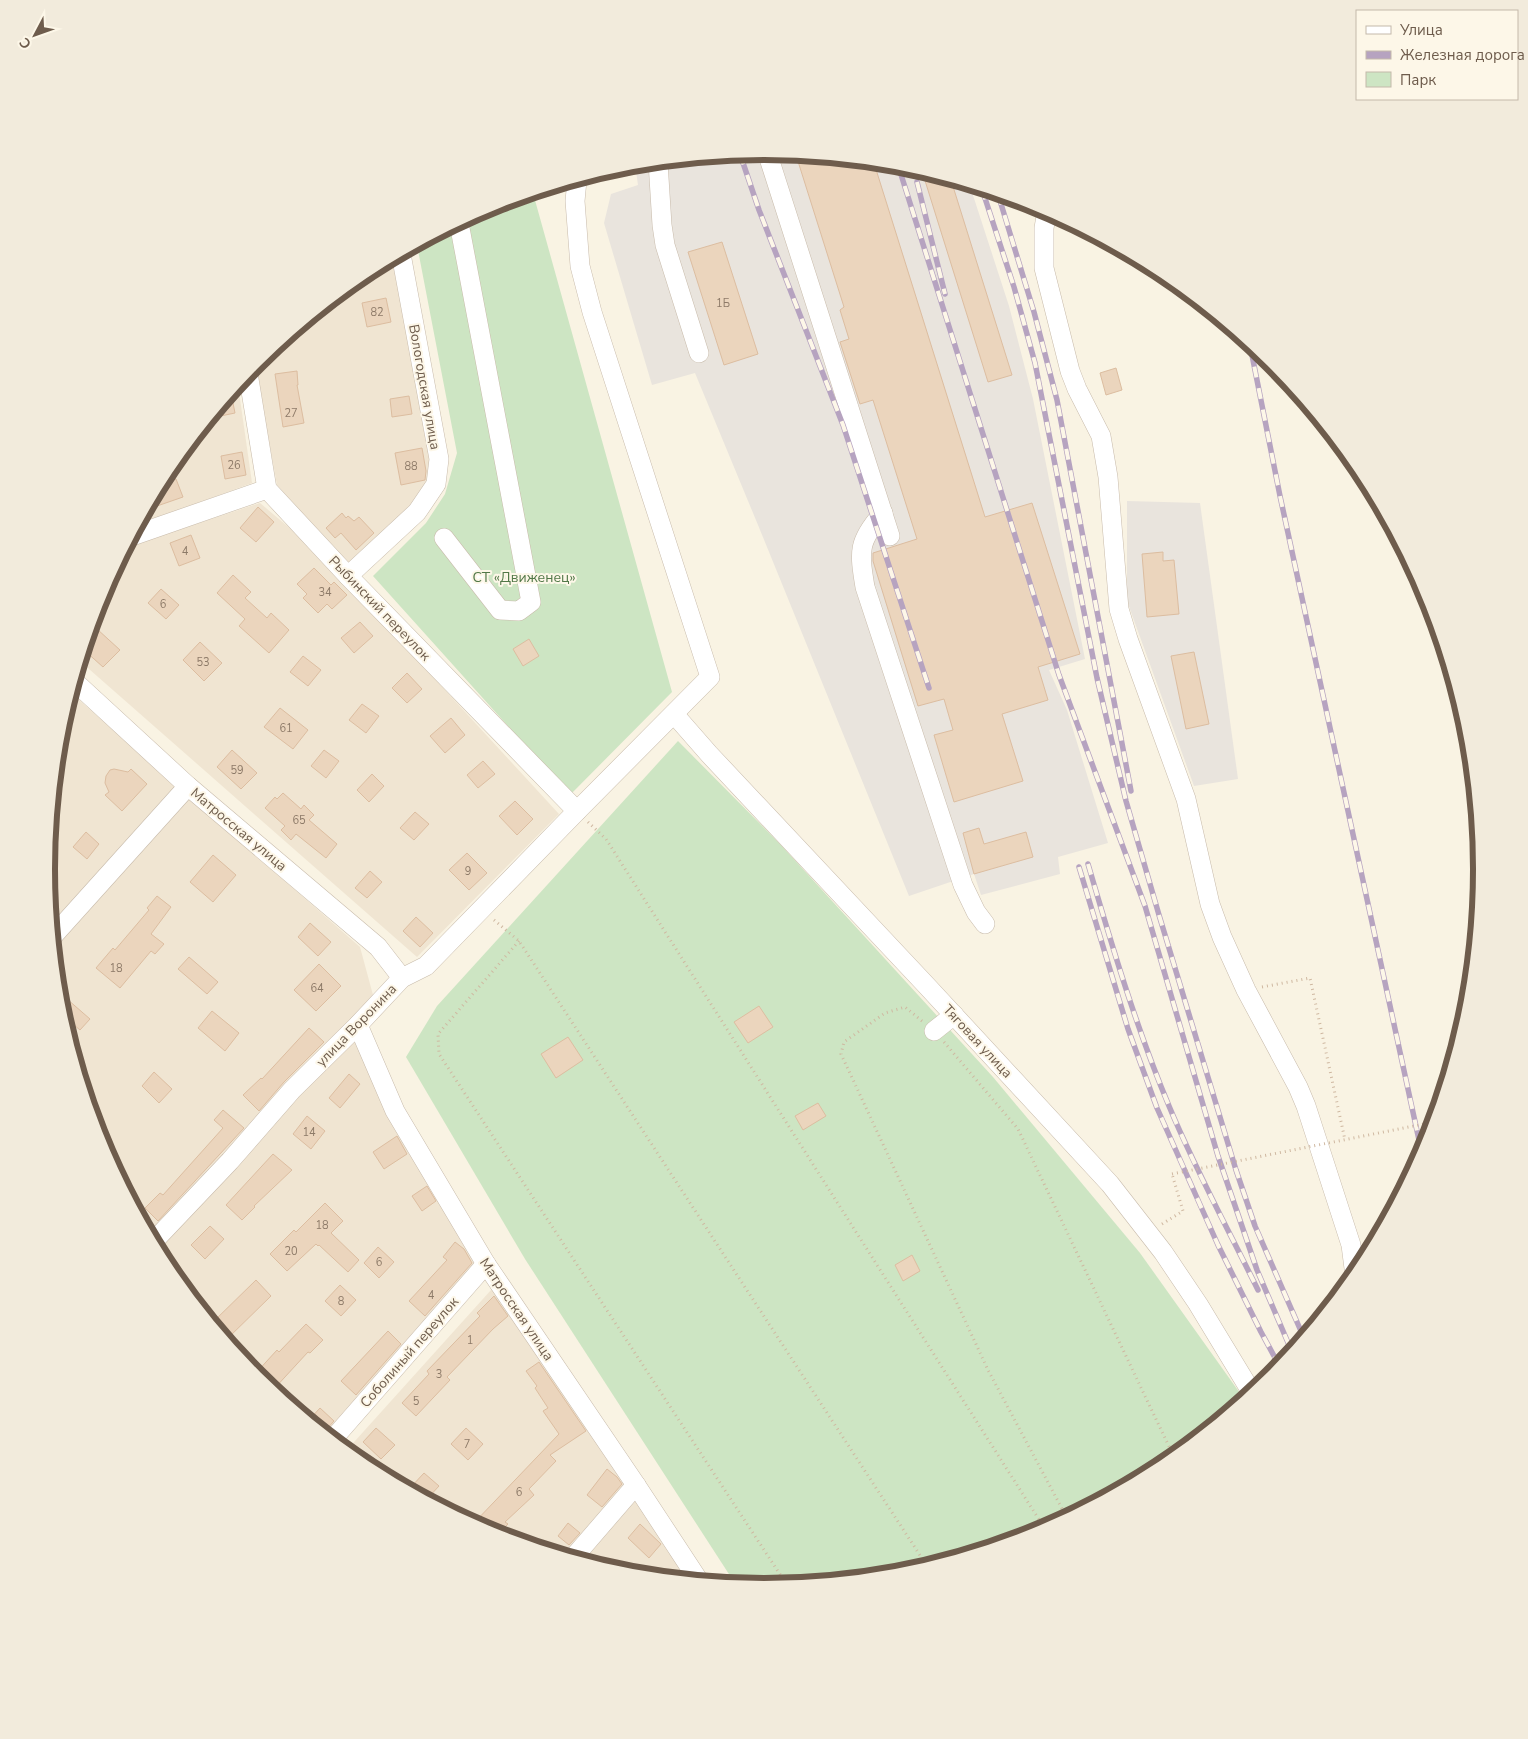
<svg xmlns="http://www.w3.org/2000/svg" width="1528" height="1739" viewBox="0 0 1528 1739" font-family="'Nunito Sans',sans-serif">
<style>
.residential{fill:#f0e5d2}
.industrial{fill:#e9e4dd}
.green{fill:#cde5c3}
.building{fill:#ebd5bd;stroke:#dcbda0}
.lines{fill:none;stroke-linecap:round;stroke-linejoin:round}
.minor-casing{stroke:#c8bbab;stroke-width:20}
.path{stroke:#cfb8a1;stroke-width:3;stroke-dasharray:1 4;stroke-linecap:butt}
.minor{stroke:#fff;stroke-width:19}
.rail-casing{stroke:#b6a3c0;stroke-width:5.5}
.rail{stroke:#fdf7e8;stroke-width:4;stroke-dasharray:11;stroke-linecap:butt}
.path-bridge{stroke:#cfb8a1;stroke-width:3;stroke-dasharray:1 4;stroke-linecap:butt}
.labels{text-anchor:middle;stroke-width:4;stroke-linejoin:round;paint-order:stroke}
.number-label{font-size:11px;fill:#8d7a68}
.street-label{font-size:14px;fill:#6e5c4c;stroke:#fdf7e8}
.park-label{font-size:14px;fill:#527848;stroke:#fdf7e8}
.rim{fill:none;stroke:#6e5c4c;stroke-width:6}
</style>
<rect width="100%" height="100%" fill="#f9f3e3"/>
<!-- residential -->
<g class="residential">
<path d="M392 258 433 471 423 497 349 566 277 485 255 364 365 273Z"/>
<path d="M238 385 252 483 138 525 167 471Z"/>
<path d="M260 503 318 552 559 814 417 957 81 662 101 595 126 547Z"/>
<path d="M71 693 360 947 373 995 351 1028 488 1259 328 1436 256 1377 167 1268 101 1144 60 1009 46 870 60 729Z"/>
<path d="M500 1280 694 1580 624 1573 489 1533 365 1466 346 1451Z"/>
</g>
<!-- industrial -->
<g class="industrial">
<path d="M764 152 904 166 970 186 1009 306 1033 399 1085 659 1049 670 1067 710 1108 843 1058 857 1060 874 981 895 974 874 909 896 758 525 695 373 652 385 604 223 611 194 638 185 635 164Z"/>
<path d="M1127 501 1200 503 1238 779 1194 786 1127 601Z"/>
</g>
<!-- green -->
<g class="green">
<path d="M533 193 672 692 570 795 373 576 426 523 445 494 457 453 417 245 490 206Z"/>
<path d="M678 741 780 844 993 1077 1140 1253 1242 1396 1244 1399 1163 1466 1038 1533 904 1574 764 1587 736 1585 525 1259 406 1057 437 1006Z"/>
</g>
<!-- building -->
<g class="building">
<path d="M796 155 874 163 985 517 1032 503 1080 654 1038 667 1048 700 1002 714 1023 781 954 802 934 735 953 730 944 699 918 706 873 561V553L917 539 873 400 860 404 840 342 849 339 840 310 844 307Z"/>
<path d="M922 171 951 180 1012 375 988 382Z"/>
<path d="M722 242 758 354 724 365 688 252Z"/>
<path d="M386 298 391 322 367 327 362 303Z"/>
<path d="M1116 368 1122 390 1106 395 1100 373Z"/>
<path d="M297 371 298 385H297L304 423 283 427 275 374Z"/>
<path d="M231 393 235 413 211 418Z"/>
<path d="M409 396 412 414 392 417 390 399Z"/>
<path d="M422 448 426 471 425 480 401 485 395 453Z"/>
<path d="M242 452 246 475 225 479 221 456Z"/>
<path d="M176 479 183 497 157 506 154 496 160 485Z"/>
<path d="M258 507 274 522 256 542 240 528Z"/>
<path d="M342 513 346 518 348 516 354 521 359 517 374 533 356 550 341 533 335 538 326 528Z"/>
<path d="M191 535 200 558 179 566 170 543Z"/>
<path d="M1163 552V561L1174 560 1179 614 1147 617 1142 554Z"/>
<path d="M314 568 331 585 334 582 347 595 332 609 327 604 318 613 303 598 307 594 297 584Z"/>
<path d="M233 575 251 592 245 598 267 618 271 613 289 630 269 653 239 626 245 619 217 593Z"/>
<path d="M161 589 179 605 166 619 148 603Z"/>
<path d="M360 622 373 636 354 653 341 638Z"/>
<path d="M97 629 120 650 103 667 84 650 87 641Z"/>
<path d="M529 639 539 656 523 666 513 649Z"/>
<path d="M200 642 222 663 204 681 183 660Z"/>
<path d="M1194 652 1209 724 1186 729 1171 656Z"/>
<path d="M303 656 321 670 308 686 290 672Z"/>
<path d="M407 673 422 689 407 703 392 688Z"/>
<path d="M362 704 379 716 366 733 349 720Z"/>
<path d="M280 708 308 730 293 749 264 727Z"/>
<path d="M451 718 465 735 445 753 430 736Z"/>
<path d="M232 750 257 773 241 789 217 767Z"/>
<path d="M324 750 339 761 326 778 311 766Z"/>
<path d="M483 761 495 774 478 788 467 775Z"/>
<path d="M114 769 128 772 131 769 147 784 122 811 105 795 109 792 105 783 106 776 110 770Z"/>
<path d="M372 774 384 786 369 802 357 790Z"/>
<path d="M283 793 301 809 304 805 314 815 309 820 337 844 326 858 296 834 291 840 281 830 285 826 265 808 275 797 277 799Z"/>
<path d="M515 801 533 819 517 835 499 816Z"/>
<path d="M415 812 429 824 414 840 400 828Z"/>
<path d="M979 828 984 844 1026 832 1033 857 974 874 963 833Z"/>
<path d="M86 832 99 844 87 859 73 847Z"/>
<path d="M467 853 487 873 469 890 449 870Z"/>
<path d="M213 855 236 875 213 902 190 882Z"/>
<path d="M370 871 382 882 367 898 355 888Z"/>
<path d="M157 896 171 907 151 934 164 944 155 954 151 951 120 988 96 968 113 948 115 950 149 910 147 908Z"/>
<path d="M416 917 433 933 420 947 403 931Z"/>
<path d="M310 923 331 942 318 956 298 937Z"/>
<path d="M189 957 218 982 207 994 178 969Z"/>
<path d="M319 964 341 986 316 1011 294 990Z"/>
<path d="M67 999 90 1019 80 1030 61 1014 60 1007Z"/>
<path d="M759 1006 773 1027 748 1043 734 1022Z"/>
<path d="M212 1011 239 1033 225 1051 198 1028Z"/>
<path d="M309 1028 324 1042 284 1082 259 1111 243 1095 261 1078 262 1079Z"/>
<path d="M568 1037 583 1060 556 1078 541 1054Z"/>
<path d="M154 1072 172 1089 159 1103 142 1086Z"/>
<path d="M349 1074 360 1084 340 1108 329 1098Z"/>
<path d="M818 1103 826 1116 803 1130 795 1116Z"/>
<path d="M223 1110 244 1128 158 1221 145 1208 160 1193 163 1195 223 1128 214 1120Z"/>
<path d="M307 1116 325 1131 311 1149 293 1134Z"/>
<path d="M397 1136 407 1154 384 1169 373 1152Z"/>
<path d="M273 1154 292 1170 254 1206 255 1207 242 1220 226 1205Z"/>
<path d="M427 1186 436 1201 422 1211 412 1196Z"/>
<path d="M325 1203 343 1221 331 1233 359 1260 348 1272 319 1245 318 1246 316 1244 287 1271 270 1254 294 1230 296 1232Z"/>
<path d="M210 1226 224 1239 205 1259 191 1245Z"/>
<path d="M455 1242 464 1249 472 1263 425 1316 409 1301 447 1260 443 1257Z"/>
<path d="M378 1247 394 1262 379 1278 364 1263Z"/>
<path d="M912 1255 920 1271 903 1281 895 1265Z"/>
<path d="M256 1280 271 1296 226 1340 212 1323Z"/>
<path d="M340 1285 356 1300 341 1316 325 1301Z"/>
<path d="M494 1296 508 1316 493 1329 447 1377 450 1380 416 1416 402 1403 429 1374 427 1371 480 1316 477 1313Z"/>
<path d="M306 1324 323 1340 310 1353 308 1352 273 1390 255 1374 277 1350 279 1352Z"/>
<path d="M388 1331 401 1344 356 1395 341 1381Z"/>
<path d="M539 1362 586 1431 550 1455 556 1461 529 1489 534 1495 505 1522 508 1524 497 1535 473 1524 559 1434 543 1411 548 1408 535 1388 537 1386 526 1371Z"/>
<path d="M320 1408 334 1421 324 1432 309 1420Z"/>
<path d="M376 1428 395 1445 381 1459 363 1442Z"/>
<path d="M466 1428 483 1444 468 1460 451 1444Z"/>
<path d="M607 1469 617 1477 622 1484 602 1507 587 1495Z"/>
<path d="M424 1473 439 1486 427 1499 411 1487Z"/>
<path d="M568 1523 580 1533 569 1545 558 1536Z"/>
<path d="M640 1524 661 1544 649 1558 628 1538Z"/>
</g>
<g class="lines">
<defs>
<g id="minor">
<path d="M767 152 890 536"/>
<path d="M658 162 662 225 665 245 699 353"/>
<path d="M1047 211 1044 228V268L1070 371 1077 389 1101 436 1108 477 1119 609 1128 639 1186 799 1210 904 1222 937 1246 990 1298 1087 1306 1106 1351 1245 1355 1276"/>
<path d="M248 373 267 489 348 576 577 811"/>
<path d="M883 513C858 541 859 551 865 587L963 885 976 912 985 924"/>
<path d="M132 536 267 489"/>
<path d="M444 538 500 610 519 611 531 602 459 223"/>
<path d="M348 576 417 512 436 484 439 459 401 254"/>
<path d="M75 682 188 786 378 947 402 978"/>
<path d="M674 714 709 754 926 985 1110 1184 1163 1252 1198 1304 1252 1393"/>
<path d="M53 936 188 786"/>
<path d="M358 1025 395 1111 486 1264 636 1485 699 1581"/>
<path d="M934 1031 954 1015"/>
<path d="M153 1242 230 1161 292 1090 358 1025 402 978 426 966 577 811 710 677 592 312 580 266 575 201 577 180"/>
<path d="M333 1439 486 1264"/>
<path d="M573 1558 636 1485"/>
</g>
</defs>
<!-- minor casing -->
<use href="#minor" class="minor-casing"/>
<!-- path -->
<g class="path">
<path d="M588 822 606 839 1045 1529"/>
<path d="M494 920 519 941 927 1566"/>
<path d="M519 941 438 1034 439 1054 787 1585"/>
<path d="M1262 987 1310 978 1345 1140"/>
<path d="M922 1021 905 1007 885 1013 844 1042 841 1054 988 1370 1067 1518"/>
<path d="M944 1042 1018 1129 1174 1457"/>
<path d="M1162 1224 1183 1211 1172 1174"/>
</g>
<!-- minor -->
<use href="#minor" class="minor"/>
<defs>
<g id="rail">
<path d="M740 154 759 210 843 425 929 688"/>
<path d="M898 165 1059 675 1145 906 1218 1156 1257 1270 1292 1352"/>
<path d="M917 182 945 294"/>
<path d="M982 189 1014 287 1035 363 1097 678 1126 801 1159 915 1236 1170 1255 1226 1304 1338"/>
<path d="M998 194 1034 312 1057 400 1131 791"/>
<path d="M1250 345 1280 496 1422 1154"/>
<path d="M1088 864C1112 946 1136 1027 1169 1106 1195 1169 1228 1229 1258 1290"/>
<path d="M1079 867 1128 1029 1157 1108 1218 1245 1261 1332 1280 1367"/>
</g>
</defs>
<!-- rail casing -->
<use href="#rail" class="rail-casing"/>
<!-- rail -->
<use href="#rail" class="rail"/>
<!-- path-bridge -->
<path class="path-bridge" d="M1172 1174 1434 1122"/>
</g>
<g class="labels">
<!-- number labels -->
<g class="number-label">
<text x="723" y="307">1Б</text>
<text x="377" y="316">82</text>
<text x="291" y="417">27</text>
<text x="234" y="469">26</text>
<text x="411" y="470">88</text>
<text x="185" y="555">4</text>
<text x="325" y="596">34</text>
<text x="163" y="608">6</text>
<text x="203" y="666">53</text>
<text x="286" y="732">61</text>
<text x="237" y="774">59</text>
<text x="299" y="824">65</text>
<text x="468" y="875">9</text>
<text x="116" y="972">18</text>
<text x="317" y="992">64</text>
<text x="309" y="1136">14</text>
<text x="322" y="1229">18</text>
<text x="291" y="1255">20</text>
<text x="379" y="1266">6</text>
<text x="431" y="1299">4</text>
<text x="341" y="1305">8</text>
<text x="470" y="1344">1</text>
<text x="439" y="1378">3</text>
<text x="416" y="1405">5</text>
<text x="467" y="1448">7</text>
<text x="519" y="1496">6</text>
</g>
<!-- street labels -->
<g class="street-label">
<text transform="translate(425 387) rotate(80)" y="5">Вологодская улица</text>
<text transform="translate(380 608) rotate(46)" y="5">Рыбинский переулок</text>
<text transform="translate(239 829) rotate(40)" y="5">Матросская улица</text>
<text transform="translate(356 1025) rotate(-46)" y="5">улица Воронина</text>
<text transform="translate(978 1041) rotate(47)" y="5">Тяговая улица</text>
<text transform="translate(517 1309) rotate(56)" y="5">Матросская улица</text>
<text transform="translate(409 1352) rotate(-49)" y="5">Соболиный переулок</text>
</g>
<!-- park labels -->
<g class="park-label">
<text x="524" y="582">СТ «Движенец»</text>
</g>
</g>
<!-- crop -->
<path d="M0 0H1528V1739H0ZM55 869a709 709 0 1 1 1418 0a709 709 0 1 1-1418 0Z" fill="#f2ebdc" fill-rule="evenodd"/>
<path class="rim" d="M55 869a709 709 0 1 1 1418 0a709 709 0 1 1-1418 0Z"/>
<!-- legend -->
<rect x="1356" y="10" width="162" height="90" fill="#fdf7e8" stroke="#c4b9aa"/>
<rect x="1366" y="26" width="25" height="8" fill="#ffffff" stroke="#c4b9aa"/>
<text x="1400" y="35" font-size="15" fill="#6e5c4c">Улица</text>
<rect x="1366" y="51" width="25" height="8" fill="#b6a3c0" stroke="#c4b9aa"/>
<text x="1400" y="60" font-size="15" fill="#6e5c4c">Железная дорога</text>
<rect x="1366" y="72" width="25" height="15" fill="#cde5c3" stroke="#c4b9aa"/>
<text x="1400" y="85" font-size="15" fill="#6e5c4c">Парк</text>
<!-- north arrow -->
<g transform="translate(35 35) rotate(229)" stroke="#fdf7e8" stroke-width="4" paint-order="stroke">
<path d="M0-4L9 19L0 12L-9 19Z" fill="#6e5c4c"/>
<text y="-8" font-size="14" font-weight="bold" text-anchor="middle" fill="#6e5c4c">С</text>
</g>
</svg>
